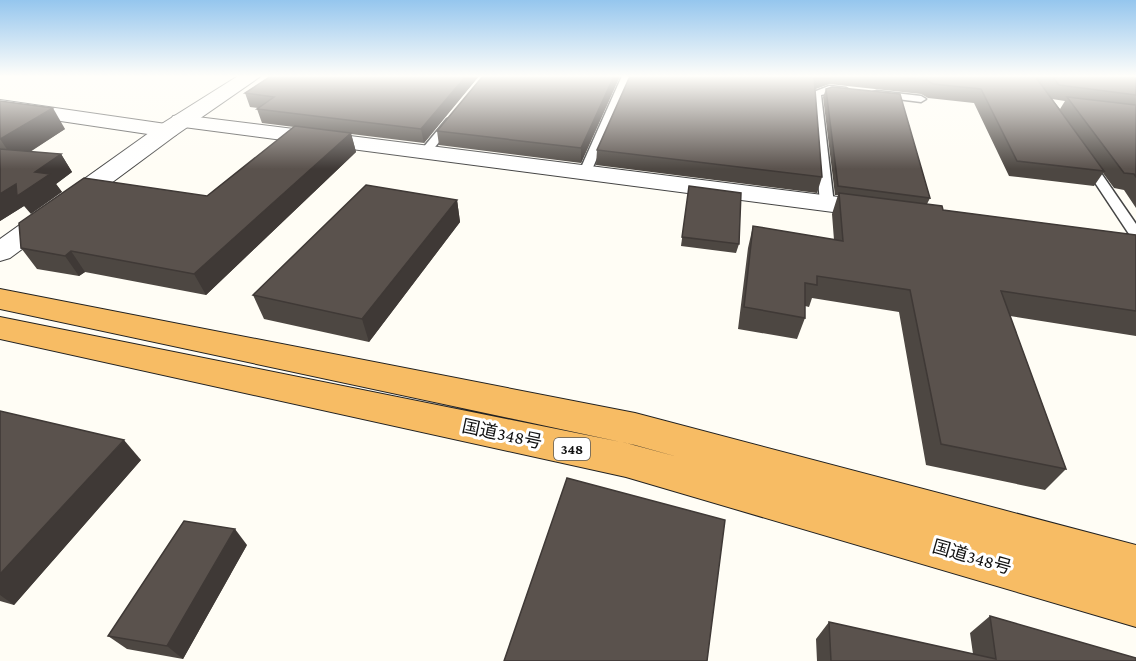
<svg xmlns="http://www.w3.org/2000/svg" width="1136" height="661" viewBox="0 0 1136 661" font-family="'Crimson Pro','Noto Sans JP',serif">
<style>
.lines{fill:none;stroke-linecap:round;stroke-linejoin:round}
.service-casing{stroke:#444;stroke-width:3}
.minor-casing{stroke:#444;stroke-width:2}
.tertiary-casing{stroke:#444;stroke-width:2}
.trunk-casing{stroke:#222;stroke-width:2}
.service{fill:#fff;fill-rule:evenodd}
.minor{fill:#fff;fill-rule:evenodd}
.tertiary{fill:#fff;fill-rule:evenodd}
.trunk{fill:#f7bc64;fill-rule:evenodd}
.wall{fill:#4d4742;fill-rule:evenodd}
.shaded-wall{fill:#3f3936}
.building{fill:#5a524d;stroke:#3f3936;stroke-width:1.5}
.labels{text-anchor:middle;stroke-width:6;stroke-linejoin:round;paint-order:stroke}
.shield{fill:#fff;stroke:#585858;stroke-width:1.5}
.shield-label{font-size:14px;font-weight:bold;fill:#111}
.near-street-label{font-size:18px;fill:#111;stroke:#fff}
</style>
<rect width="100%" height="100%" fill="#fffdf5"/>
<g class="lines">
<defs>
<g id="service">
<path d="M622 76H632L591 172 589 175H581L579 172Z"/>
<path d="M829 86 846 88 851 91C844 97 831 92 821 95L834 204 827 208 820 204 811 93Z"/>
<path d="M877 91 921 96 926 99 921 102 873 96V92Z"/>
<path d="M451 118 456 121 455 123 430 153H422V149L447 119Z"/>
<path d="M1086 156 1090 157 1136 224V238L1131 237 1080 160Z"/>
</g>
<path id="minor" d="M0 100 173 125 170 121 173 116 181 115 879 202 888 204 892 210 888 216 879 218 176 126 179 130 176 135 168 137 0 112Z"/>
<path id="tertiary" d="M238 76H261L176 135 10 258 0 261V239L160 125Z"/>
<path id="trunk" d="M0 289 635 413 1136 545V627L626 477 0 339V317L626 443 678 457 635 445 0 309Z"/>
</defs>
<!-- service casing -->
<use href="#service" class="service-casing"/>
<!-- minor casing -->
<use href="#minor" class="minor-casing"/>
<!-- tertiary casing -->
<use href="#tertiary" class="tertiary-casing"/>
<!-- trunk casing -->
<use href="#trunk" class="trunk-casing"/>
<!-- service -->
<use href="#service" class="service"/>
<!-- minor -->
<use href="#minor" class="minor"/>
<!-- tertiary -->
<use href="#tertiary" class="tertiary"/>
<!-- trunk -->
<use href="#trunk" class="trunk"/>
</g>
<!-- wall -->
<g class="wall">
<path d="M271 76H479L424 143 351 134 356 152 206 295 85 272 79 276 37 269 21 248 207 196 294 127 262 123 257 109 258 108 250 107 245 93Z"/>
<path d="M483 76H620L581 163 439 145 437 131Z"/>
<path d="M630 76H1136V208L1124 190 1114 188 1103 173 1094 186 1009 176 974 103 928 98 921 94 829 84 815 89 822 177 817 193 596 165 597 150ZM1052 99 1065 101 1060 109Z"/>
<path d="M826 89 930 198 927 204 943 210 1136 235V336L1010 316 1066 469 1045 490 926 465 899 312 812 298 809 307 805 306V318L797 339 738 329 748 248 753 226 834 240 832 214 838 195H835L823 97Z"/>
<path d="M0 101 65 129 30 152 61 154 72 172 56 184 62 192 24 206 0 221Z"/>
<path d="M689 186 739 244 736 253 681 246Z"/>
<path d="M457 200 460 222 369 342 264 319 253 295Z"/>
<path d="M0 411 141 460 14 605 0 601Z"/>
<path d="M247 545 183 659 127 649 108 636Z"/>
<path d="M990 616 1136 661H817L816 639 829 622 973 654 970 633Z"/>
</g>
<!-- shaded-wall -->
<g class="shaded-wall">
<path d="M466 76H479L424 143 421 129Z"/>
<path d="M614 76H620L581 163V148Z"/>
<path d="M818 76H832L829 84 810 91 814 77Z"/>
<path d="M53 108 65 129 15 161 0 139Z"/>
<path d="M351 133 356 152 206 295 194 274Z"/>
<path d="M61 154 72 172 56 184 62 192 31 214 24 206 0 221V194Z"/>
<path d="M457 200 460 222 369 342 362 319Z"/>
<path d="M71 251 85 272 79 276 65 256Z"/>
<path d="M124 440 141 460 14 605 0 595V574Z"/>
<path d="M235 529 247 545 183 659 167 646Z"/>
</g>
<!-- building -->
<g class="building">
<path d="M271 76H466L421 129 257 109 274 97 245 93Z"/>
<path d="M483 76H614L581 148 437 131Z"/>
<path d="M630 76H818L814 77 822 177 597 150Z"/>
<path d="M886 76H1035L1104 171 1017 161 981 89 933 84 927 80Z"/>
<path d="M1052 76H1136V95L1059 85Z"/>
<path d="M832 87 900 94 930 198 838 186 826 89Z"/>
<path d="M1067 97 1136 105V177L1134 174 1124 173Z"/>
<path d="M0 101 53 108 0 139Z"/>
<path d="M295 126 351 133 194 274 71 251 65 256 21 248 19 223 84 178 207 196Z"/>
<path d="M0 149 61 154 35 172 50 174 17 196 16 184 0 194Z"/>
<path d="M366 185 457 200 362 319 253 295Z"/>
<path d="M689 186 741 193 739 244 682 237Z"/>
<path d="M839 193 942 206 943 210 1136 235V311L1001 291 1066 469 941 444 910 290 817 276V285L805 283V318L744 307 753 226 843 241Z"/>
<path d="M0 411 124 440 0 574Z"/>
<path d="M567 478 725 520 707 661H504Z"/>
<path d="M184 521 235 529 167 646 108 636Z"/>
<path d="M990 616 1136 658V661H831L829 622 996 659Z"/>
</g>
<!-- sky -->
<linearGradient id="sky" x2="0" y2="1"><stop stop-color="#95c6ee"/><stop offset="0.45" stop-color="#fffefa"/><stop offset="1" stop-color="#fffefa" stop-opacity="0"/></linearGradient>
<rect width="1136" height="169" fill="url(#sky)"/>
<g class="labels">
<!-- shield labels -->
<rect class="shield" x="554" y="438" width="36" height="22" rx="4.5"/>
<g class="shield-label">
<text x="572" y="454">348</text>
</g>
<!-- near-street labels -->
<g class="near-street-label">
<text transform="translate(502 434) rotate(12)" y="6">国道348号</text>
<text transform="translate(972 557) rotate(16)" y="6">国道348号</text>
</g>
</g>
</svg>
